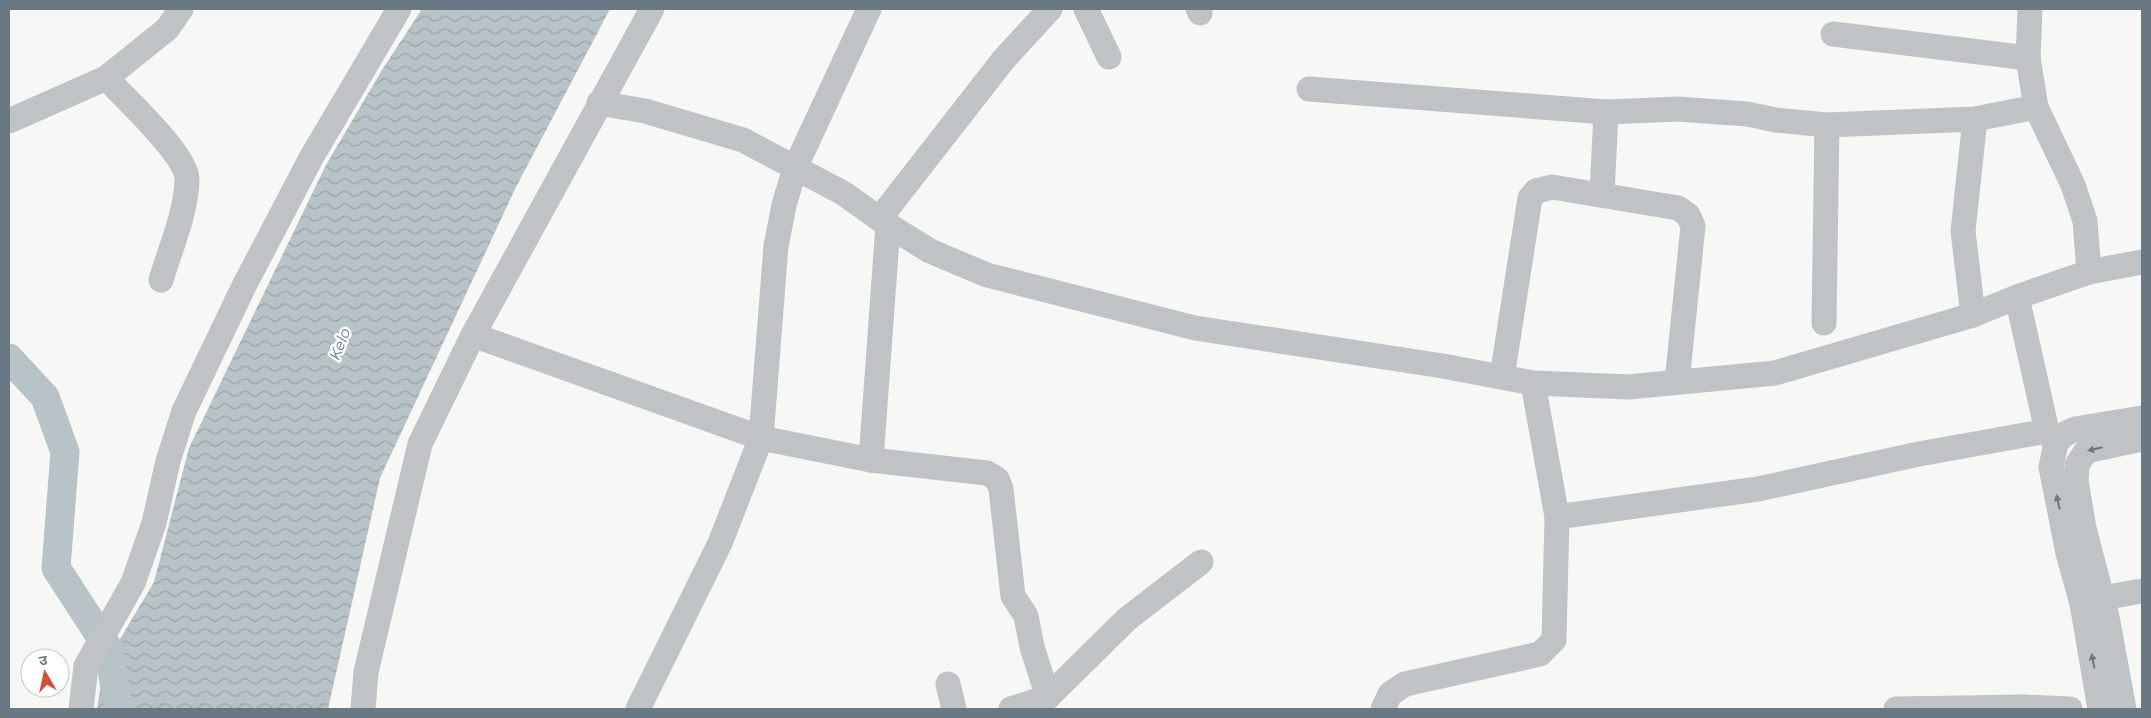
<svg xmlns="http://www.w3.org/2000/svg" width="2151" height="718" viewBox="0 0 2151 718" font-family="Montserrat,'Noto Sans Devanagari',sans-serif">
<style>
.water{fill:url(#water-waves)}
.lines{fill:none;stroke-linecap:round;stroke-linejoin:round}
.river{stroke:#b7c3c6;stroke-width:29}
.minor{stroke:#bfc3c6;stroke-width:25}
.oneway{fill:#697983}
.labels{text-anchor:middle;stroke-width:5;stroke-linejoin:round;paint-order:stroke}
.water-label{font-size:15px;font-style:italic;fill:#647a7f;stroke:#fff}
</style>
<defs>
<pattern id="water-waves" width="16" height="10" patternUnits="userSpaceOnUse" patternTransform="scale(1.25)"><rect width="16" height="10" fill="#b7c3c6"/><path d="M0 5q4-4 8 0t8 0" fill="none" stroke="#99a3a6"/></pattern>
</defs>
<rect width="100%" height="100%" fill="#f7f7f5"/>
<!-- water -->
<path class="water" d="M422 9H610L516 187 380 478 328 709H97L104 666 154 582 189 448 326 165 382 70Z"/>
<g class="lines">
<!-- river -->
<path class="river" d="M9 358 45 397 65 452 56 568 108 648 119 709"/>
<!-- minor -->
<g class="minor">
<path d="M1086 9 1109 57"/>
<path d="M1198 9 1200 13"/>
<path d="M1833 34 2028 58"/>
<path d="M106 78C125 98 186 154 187 179 187 210 170 250 161 280"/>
<path d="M1309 89 1606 112 1678 109 1747 114 1776 120 1827 125 1975 119 2036 107"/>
<path d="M599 103 645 111 743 140 843 193 888 225 930 251 987 275 1195 328 1443 366 1533 383 1628 387 1775 373 1973 315 2017 297 2089 272 2085 221 2073 185 2036 107 2028 58 2030 9"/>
<path d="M9 121 106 78 167 29 181 9"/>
<path d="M1602 195 1606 112"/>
<path d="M880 218 1004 59 1050 9"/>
<path d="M2089 272 2142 262"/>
<path d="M2017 297 2047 431 2056 443"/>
<path d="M1973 315 1963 231 1975 119"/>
<path d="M1824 323 1827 125"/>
<path d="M473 335 761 438 871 460 987 473 997 479 1001 489 1013 596 1026 616 1032 647 1048 697 1011 709"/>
<path d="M1502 377 1530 198 1536 191 1552 187 1678 208 1688 215 1693 226 1677 382"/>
<path d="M871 460 888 225"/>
<path d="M1557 517 1758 489 1919 454 2047 431"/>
<path d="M2102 598 2142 591"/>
<path d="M948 684 954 709"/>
<path d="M1048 697 1127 619 1201 562"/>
<path d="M81 709 86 666 133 583 154 523 168 461 184 411 245 284 311 158 399 9"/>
<path d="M363 709 366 672 420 444 473 335 652 9"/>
<path d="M638 709 720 543 761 438 776 246 784 205 795 168 869 9"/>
<path d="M1383 709 1390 694 1405 684 1540 654 1554 640 1557 517 1533 383"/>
<path d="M1896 709 2025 707 2070 709"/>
<path d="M2100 709 2082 604 2068 553 2051 467 2056 443 2065 434 2075 429 2142 418"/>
<path d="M2124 709 2107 617 2084 528 2076 481 2077 465 2086 451 2142 439"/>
</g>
</g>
<!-- one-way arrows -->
<defs><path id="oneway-solid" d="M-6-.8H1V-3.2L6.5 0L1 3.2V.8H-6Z" transform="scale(1.25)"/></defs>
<g class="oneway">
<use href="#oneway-solid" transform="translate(2095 449) rotate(167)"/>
<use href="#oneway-solid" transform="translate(2058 502) rotate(-102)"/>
<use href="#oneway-solid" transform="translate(2093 661) rotate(-101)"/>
</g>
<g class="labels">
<!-- water labels -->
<g class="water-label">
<text transform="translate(340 344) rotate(-69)" y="5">Kelo</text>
</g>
</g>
<!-- border -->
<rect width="2151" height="718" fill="none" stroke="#697983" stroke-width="20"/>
<!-- north arrow -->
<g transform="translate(45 673) rotate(351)"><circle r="24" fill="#ffffff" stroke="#c3c9cd"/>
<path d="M0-4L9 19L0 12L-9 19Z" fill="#d54f37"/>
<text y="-8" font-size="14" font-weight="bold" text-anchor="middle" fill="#697983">उ</text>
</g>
</svg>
